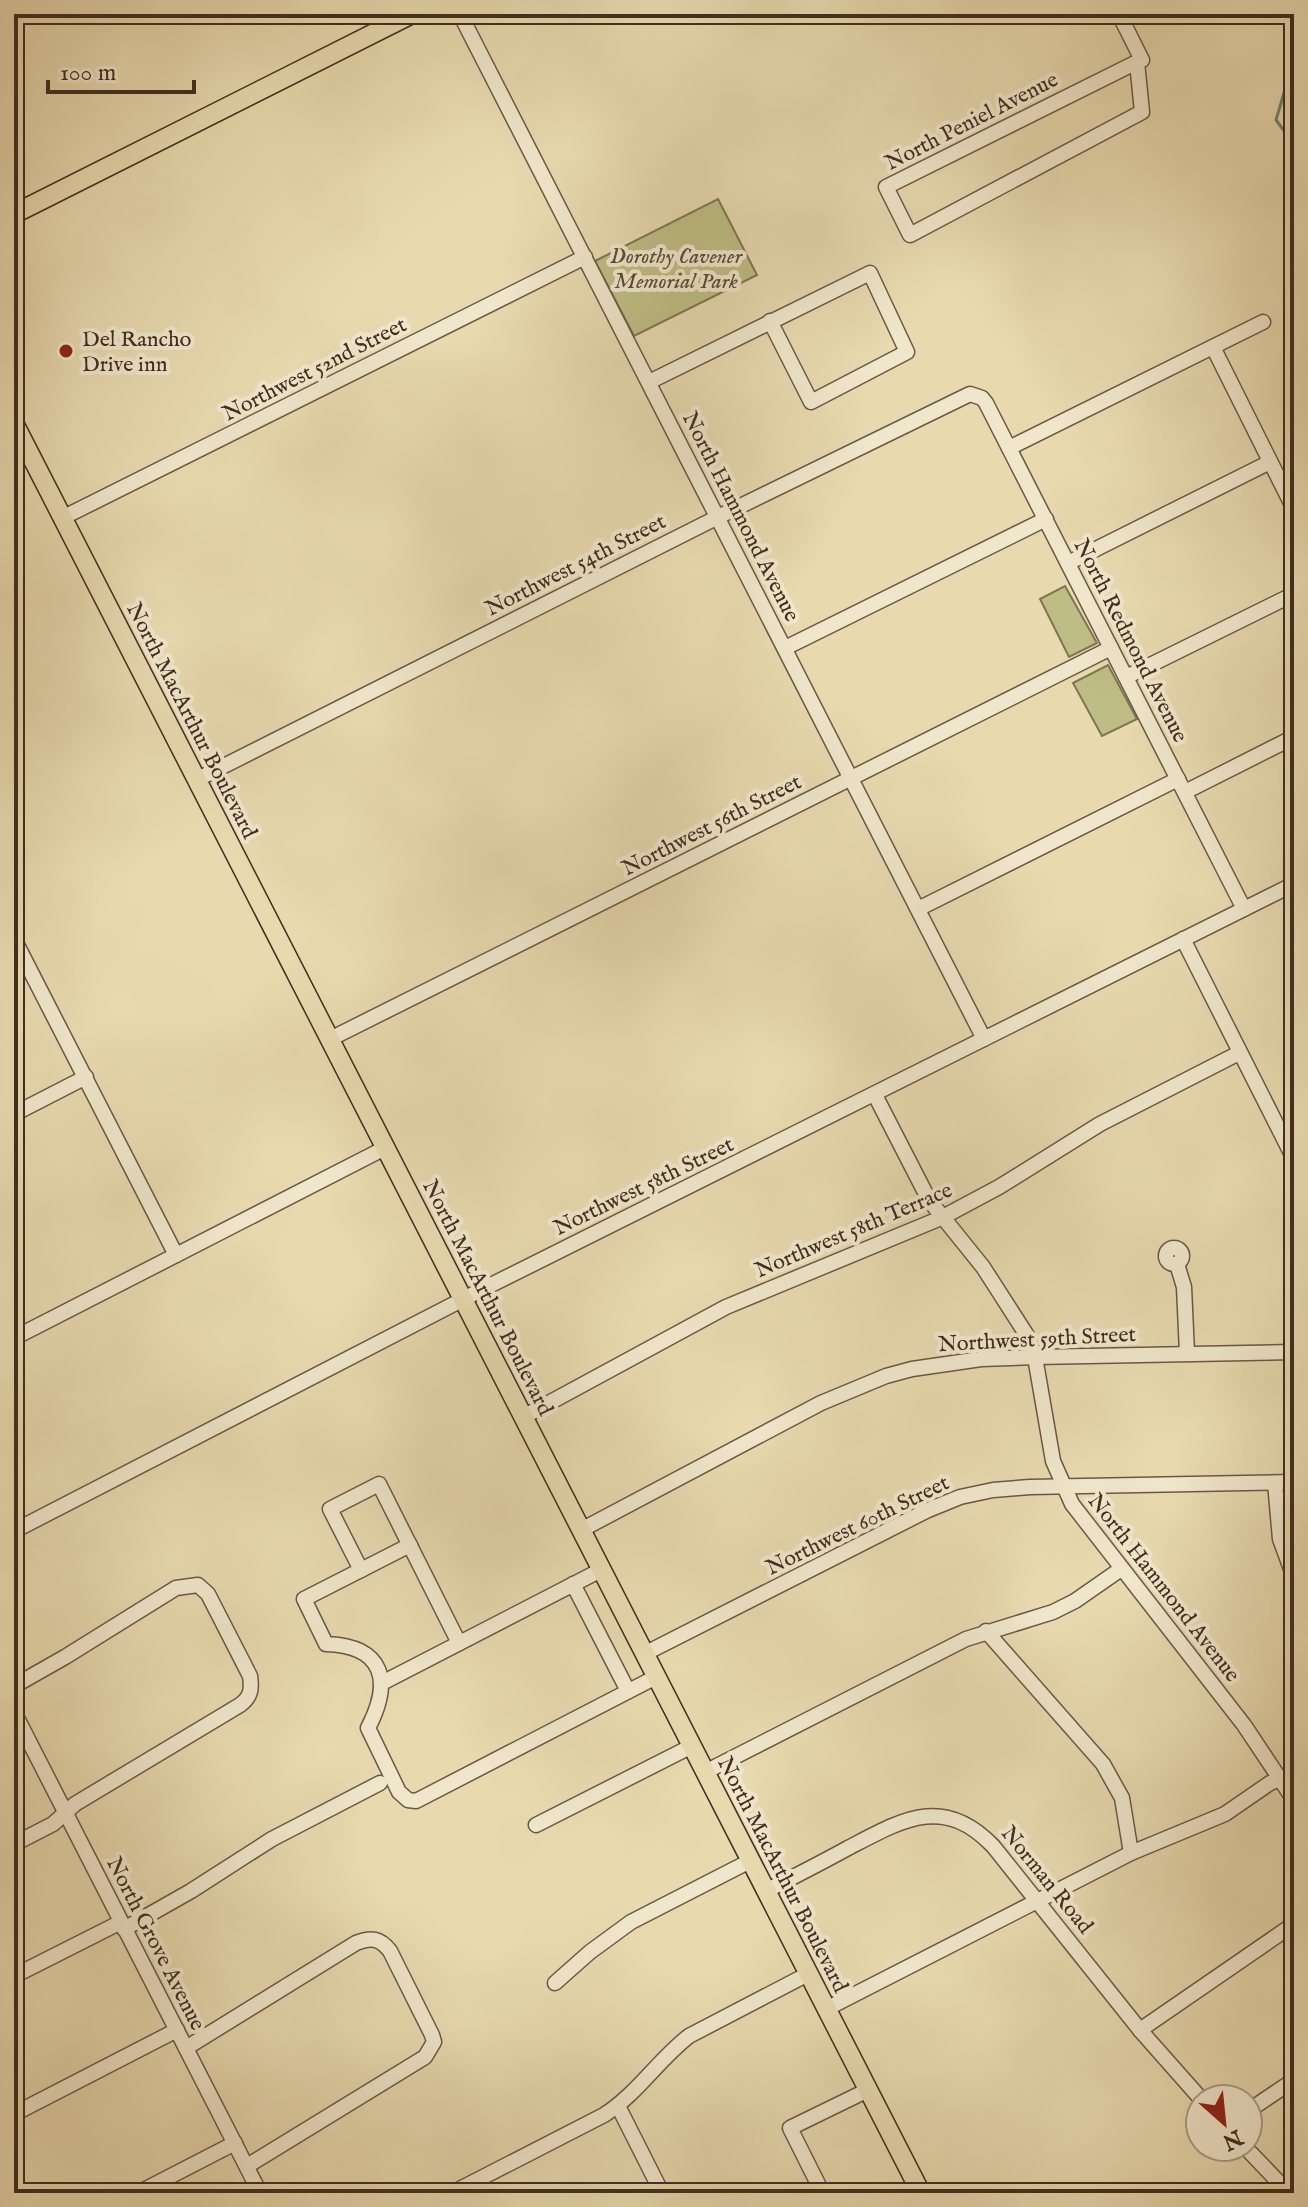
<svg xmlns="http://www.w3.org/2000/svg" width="1308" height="2207" viewBox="0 0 1308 2207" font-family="'IM FELL English',serif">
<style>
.green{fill:#bebd85;stroke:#7f7553;stroke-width:2}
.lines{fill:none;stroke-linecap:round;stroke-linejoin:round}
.stream{stroke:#748273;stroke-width:3}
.minor-casing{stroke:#6a5844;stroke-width:17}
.major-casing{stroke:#402d21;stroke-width:21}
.minor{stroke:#f0e6cb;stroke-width:14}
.major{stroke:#e8d9af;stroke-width:18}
.poi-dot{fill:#8f2418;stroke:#f0e6cb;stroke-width:3}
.labels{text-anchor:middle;stroke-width:8;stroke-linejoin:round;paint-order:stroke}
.street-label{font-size:22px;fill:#402d21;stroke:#f0e6cb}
.park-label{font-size:22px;font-style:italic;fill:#594a35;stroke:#f0e6cb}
.poi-label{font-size:22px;fill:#402d21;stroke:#f0e6cb;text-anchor:start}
</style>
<rect width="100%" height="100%" fill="#e8d9af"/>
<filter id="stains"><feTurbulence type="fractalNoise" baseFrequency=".0025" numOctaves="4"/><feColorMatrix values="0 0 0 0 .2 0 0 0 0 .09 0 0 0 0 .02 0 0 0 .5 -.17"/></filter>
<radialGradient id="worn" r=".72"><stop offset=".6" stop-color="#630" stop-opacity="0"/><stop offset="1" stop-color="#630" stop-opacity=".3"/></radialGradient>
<!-- green -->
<g class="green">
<path d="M718 199 757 275 634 336 595 261Z"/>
<path d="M1065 586 1097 643 1069 657 1040 599Z"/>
<path d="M1108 665 1137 719 1102 736 1073 683Z"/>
</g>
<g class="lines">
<!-- stream -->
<path class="stream" d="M1294 59 1276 120 1294 144"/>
<defs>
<g id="minor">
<path d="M460 14 984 1039"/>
<path d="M1119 14 1142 60 1137 62 886 187 910 235 1142 112 1137 62"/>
<path d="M1213 347 1294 509"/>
<path d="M649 382 870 273 907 352 811 402 770 321"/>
<path d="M1009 448 1263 322"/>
<path d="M62 518 585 257"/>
<path d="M1068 563 1270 462"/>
<path d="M785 648 1046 519"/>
<path d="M1126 677 1294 594"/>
<path d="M196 780 718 517 970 394 982 398 986 403 1244 909"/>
<path d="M1185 792 1294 737"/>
<path d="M918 909 1178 779"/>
<path d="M14 939 176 1255"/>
<path d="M1183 939 1294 1159"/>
<path d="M330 1039 1111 648"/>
<path d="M875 1095 929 1200 983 1267 1028 1337 1035 1357 1053 1461 1072 1504 1244 1725 1294 1800"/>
<path d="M14 1114 86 1077"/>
<circle cx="1174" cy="1256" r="8"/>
<path d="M1177 1264 1184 1287 1187 1353"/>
<path d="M14 1338 385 1148"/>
<path d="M523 1417 726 1307 941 1218 999 1187 1100 1124 1239 1053"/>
<path d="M1275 1483 1280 1539 1294 1577"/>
<path d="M581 1530 821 1403 886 1376 912 1369 981 1359 1035 1357 1294 1352"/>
<path d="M14 1531 483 1289 1294 884"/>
<path d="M410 1545 304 1599 326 1644C385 1646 392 1682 368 1728L399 1792 408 1800 416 1801 656 1677"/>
<path d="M361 1570 330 1509 379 1484 459 1643"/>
<path d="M573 1584 628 1691"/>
<path d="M986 1631 1103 1764 1122 1798 1131 1853"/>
<path d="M644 1654 928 1510 960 1497 993 1490 1030 1487 1294 1482"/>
<path d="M382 1683 601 1570"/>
<path d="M14 1686 65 1657 176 1588 198 1585 208 1594 250 1676C252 1689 251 1697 240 1705L75 1804 53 1824 14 1844"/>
<path d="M14 1712 260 2193"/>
<path d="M705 1772 966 1639 1053 1612 1075 1601 1121 1569"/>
<path d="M536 1825 692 1746"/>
<path d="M766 1891C793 1877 821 1863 848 1848 902 1820 943 1794 993 1846L1140 2030 1201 2099"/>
<path d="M124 1929 191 1891 272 1839 380 1783"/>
<path d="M14 1976 121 1922"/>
<path d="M555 1983 590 1952 631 1922 750 1861"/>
<path d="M826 2009 1131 1853 1225 1814 1270 1783 1294 1774"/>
<path d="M1140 2030 1294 1924"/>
<path d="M186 2048 356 1943C371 1937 380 1938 390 1951L432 2035 434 2042 425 2057 247 2166"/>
<path d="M618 2106 662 2193"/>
<path d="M1248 2111 1294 2080"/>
<path d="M14 2114 177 2030"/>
<path d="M1245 2147 1288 2192"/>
<path d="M138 2193 235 2143"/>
<path d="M452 2193 604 2115C637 2094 658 2060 689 2036L808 1974"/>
<path d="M819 2193 822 2192 790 2128 868 2090"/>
</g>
<g id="major">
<path d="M14 214 412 14"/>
<path d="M14 423 921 2193"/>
<path d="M1286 2193 1294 2189"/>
</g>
</defs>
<!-- minor casing -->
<use href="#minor" class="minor-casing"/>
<!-- major casing -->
<use href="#major" class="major-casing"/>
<!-- minor -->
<use href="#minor" class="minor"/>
<!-- major -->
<use href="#major" class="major"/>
</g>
<!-- markers -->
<circle class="poi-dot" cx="66" cy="351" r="8"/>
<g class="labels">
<!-- street labels -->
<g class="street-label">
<text transform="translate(971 120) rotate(-27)" y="8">North Peniel Avenue</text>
<text transform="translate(314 368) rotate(-27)" y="8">Northwest 52nd Street</text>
<text transform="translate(742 516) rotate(63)" y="8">North Hammond Avenue</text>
<text transform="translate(575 564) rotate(-27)" y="8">Northwest 54th Street</text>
<text transform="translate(1132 640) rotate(63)" y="8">North Redmond Avenue</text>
<text transform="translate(193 720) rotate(63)" y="8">North MacArthur Boulevard</text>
<text transform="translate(711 824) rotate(-27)" y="8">Northwest 56th Street</text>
<text transform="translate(643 1185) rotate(-26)" y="8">Northwest 58th Street</text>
<text transform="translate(853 1229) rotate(-23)" y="8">Northwest 58th Terrace</text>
<text transform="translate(489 1297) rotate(63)" y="8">North MacArthur Boulevard</text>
<text transform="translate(1037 1338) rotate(-3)" y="8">Northwest 59th Street</text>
<text transform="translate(857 1524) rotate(-26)" y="8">Northwest 60th Street</text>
<text transform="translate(1165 1587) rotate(52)" y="8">North Hammond Avenue</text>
<text transform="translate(784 1874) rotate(63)" y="8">North MacArthur Boulevard</text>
<text transform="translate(1048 1879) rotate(51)" y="8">Norman Road</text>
<text transform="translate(157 1943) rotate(63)" y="8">North Grove Avenue</text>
</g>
<!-- park labels -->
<g class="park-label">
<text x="676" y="263">Dorothy Cavener<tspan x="676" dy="25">Memorial Park</tspan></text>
</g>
<!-- poi labels -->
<g class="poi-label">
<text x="82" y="346">Del Rancho<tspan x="82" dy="25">Drive inn</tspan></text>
</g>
</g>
<!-- margin -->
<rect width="1308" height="2207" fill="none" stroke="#e8d9af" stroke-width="48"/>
<rect x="16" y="16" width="1276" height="2175" fill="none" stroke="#402d21" stroke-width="4"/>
<rect x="24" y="24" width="1260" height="2159" fill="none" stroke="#402d21" stroke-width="2"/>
<!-- north arrow -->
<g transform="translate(1224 2123) rotate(153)"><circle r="38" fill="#f0e6cb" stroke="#aa9c87" stroke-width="2"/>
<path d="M0-6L14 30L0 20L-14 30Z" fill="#8f2418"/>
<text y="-12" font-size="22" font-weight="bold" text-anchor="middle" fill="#402d21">N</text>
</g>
<!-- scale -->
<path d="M48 80v12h146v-12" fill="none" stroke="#402d21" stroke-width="4"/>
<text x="60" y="80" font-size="24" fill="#402d21" stroke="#f0e6cb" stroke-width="6" paint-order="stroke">100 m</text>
<rect width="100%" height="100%" filter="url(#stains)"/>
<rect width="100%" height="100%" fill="url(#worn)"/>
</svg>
